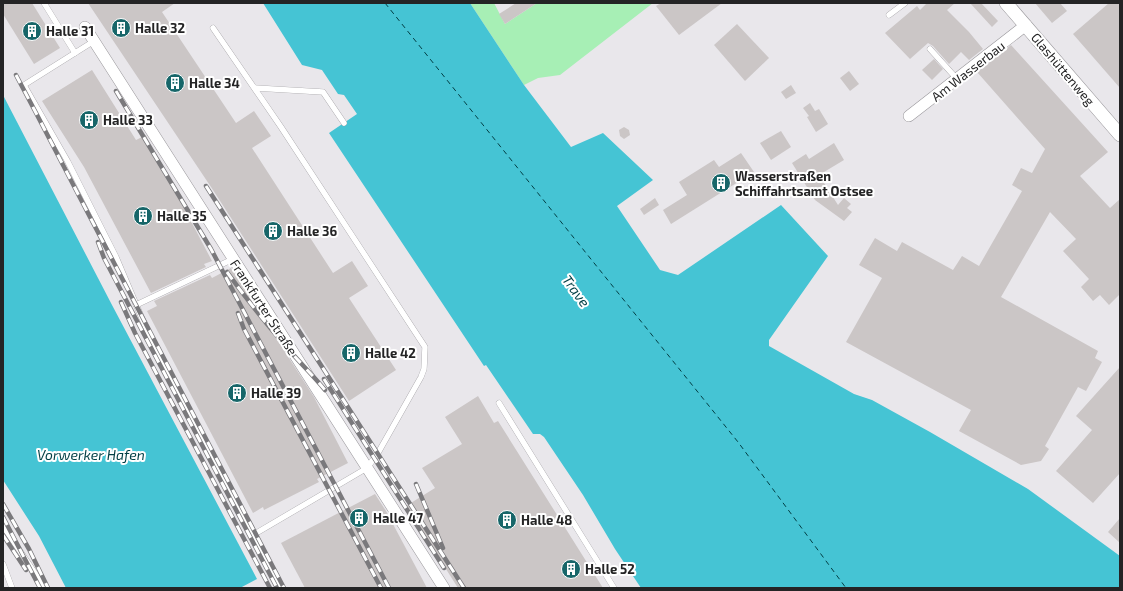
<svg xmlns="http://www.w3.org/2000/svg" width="1123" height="591" viewBox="0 0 1123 591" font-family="'Exo 2',sans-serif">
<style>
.green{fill:#a7efb5}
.water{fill:#45c4d4}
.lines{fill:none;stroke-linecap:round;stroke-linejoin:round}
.ferry{stroke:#023f45;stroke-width:1;stroke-dasharray:5 4;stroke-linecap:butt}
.building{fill:#cbc6c6}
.service-casing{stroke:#99979b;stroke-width:6}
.minor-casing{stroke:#99979b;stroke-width:12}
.tertiary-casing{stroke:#99979b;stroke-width:14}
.service{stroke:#fff;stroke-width:5.5}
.minor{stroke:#fff;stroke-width:11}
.tertiary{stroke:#fff;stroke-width:13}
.rail-casing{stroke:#7a797c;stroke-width:4.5}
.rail{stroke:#fff;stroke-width:3;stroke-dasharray:9;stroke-linecap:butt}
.labels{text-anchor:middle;stroke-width:4;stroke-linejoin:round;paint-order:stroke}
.poi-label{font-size:13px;font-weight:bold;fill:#242425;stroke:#fff;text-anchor:start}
.street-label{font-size:13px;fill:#242425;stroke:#fff}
.water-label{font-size:14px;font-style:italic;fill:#023f45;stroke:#fff}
</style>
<rect width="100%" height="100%" fill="#e9e7eb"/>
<!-- green -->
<path class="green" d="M470 3H494L505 24 537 3H653L560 75 538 78 524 85Z"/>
<!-- water -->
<g class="water">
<path d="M263 3H470L524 85 571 147 603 133 653 180 617 206 660 270 678 275 781 205 828 256 769 340V346L854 394 872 400 930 432 1028 489 1120 556V588H641L615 549 583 495 544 437 540 434H533L486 365 484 366 329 133 357 114 344 95 338 94 322 70 302 65Z"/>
<path d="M3 95 112 305 257 579 240 588H66L39 536 3 480Z"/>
</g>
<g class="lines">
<!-- ferry -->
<path class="ferry" d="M385 3 738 442 846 588"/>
</g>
<!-- building -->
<g class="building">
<path d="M3 3H32L60 48 34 64 3 14Z"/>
<path d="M88 3H175L162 12 236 123 254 111 271 136 252 148 333 273 352 261 368 286 349 298 396 370 349 401 213 190Z"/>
<path d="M516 3H537L505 24 499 14Z"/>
<path d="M661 3H722L679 35 656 6Z"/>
<path d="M927 3H955L947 10 969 32 983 49 969 60 961 52 949 64 933 46 928 43 910 59 885 33 917 6 920 10Z"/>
<path d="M970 3H981L998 21 992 27Z"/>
<path d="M1035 3H1060L1067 11 1052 23Z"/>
<path d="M1109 3H1120V88L1073 34Z"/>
<path d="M737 24 769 58 745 81 714 45Z"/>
<path d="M1011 45 1108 152 1080 176 1110 208 1120 199V294L1109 305 1100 295 1093 301 1081 287 1089 279 1063 251 1076 239 1050 212 1001 297 1098 351 1095 358 1102 362 1086 391 1078 387 1045 446 1049 449 1041 461 1021 465 959 431 971 410 846 342 882 278 859 265 875 238 897 251 902 242 953 270 962 256 979 266 1022 191 1012 185 1021 168 1032 173 1045 149 977 72Z"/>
<path d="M934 59 943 69 932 80 922 70Z"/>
<path d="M92 70 136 140 146 135 147 138 212 261 204 264 206 267 151 293 84 167 42 101Z"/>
<path d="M849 71 859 84 850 91 840 78Z"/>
<path d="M791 85 796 93 786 99 781 92Z"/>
<path d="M810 103 815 111 819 109 828 124 816 132 807 117 809 116 803 108Z"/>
<path d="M624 127 629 130 630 135 624 139 620 136 619 130Z"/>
<path d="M781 131 791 147 771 160 760 143Z"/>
<path d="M834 143 844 160 819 175 838 205 844 198 851 204 847 208 852 212 844 221 815 200 792 163 806 154 809 159Z"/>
<path d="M741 153 754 172 671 224 663 210 687 195 679 182 714 160 719 167Z"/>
<path d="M655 198 659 205 644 215 640 209Z"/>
<path d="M231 268 314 397 348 463 317 479 319 482 264 510 263 507 253 513 147 311 157 306 154 301 210 275 212 278Z"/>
<path d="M1120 367V473L1093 503 1056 471 1092 430 1076 416Z"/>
<path d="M478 396 494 423 498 421 603 588H458L406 506 435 488 422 468 462 444 445 417Z"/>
<path d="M375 494 386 511 427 588H305L281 543Z"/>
<path d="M1120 518V543L1108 532Z"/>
</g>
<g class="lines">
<defs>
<g id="service">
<path d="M44 3 75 53"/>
<path d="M889 15 905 3"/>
<path d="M213 28 281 127 425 347 424 369 421 377 378 453 367 468 253 535"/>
<path d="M94 41 24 85 68 162 116 257 152 342 280 588"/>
<path d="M930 49 957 79"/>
<path d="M255 88 323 92 344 123"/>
<path d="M136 305 233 259"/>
<path d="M499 403 614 588"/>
<path d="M3 526 45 588"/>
<path d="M3 564 12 588"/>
</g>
<g id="minor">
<path d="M85 27 444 588"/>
<path d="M909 116 1026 25"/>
</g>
<path id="tertiary" d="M1006 3 1120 135"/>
</defs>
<!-- service casing -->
<use href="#service" class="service-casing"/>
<!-- minor casing -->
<use href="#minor" class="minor-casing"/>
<!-- tertiary casing -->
<use href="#tertiary" class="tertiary-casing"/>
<!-- service -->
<use href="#service" class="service"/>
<!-- minor -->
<use href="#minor" class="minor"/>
<!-- tertiary -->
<use href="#tertiary" class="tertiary"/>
<defs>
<g id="rail">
<path d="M16 75 35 111 90 217 284 588"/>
<path d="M116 91 211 249 389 588"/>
<path d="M206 186 464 588"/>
<path d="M98 242 104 258 277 588"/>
<path d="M227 272C245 297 264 321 284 344 297 360 312 374 325 390"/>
<path d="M121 302 135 333 270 588"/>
<path d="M238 313 244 329 381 588"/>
<path d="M324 379 444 568"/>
<path d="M416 484 443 548"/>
<path d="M3 504 29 549 48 588"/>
<path d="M3 517 40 588"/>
<path d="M3 535 26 570"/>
</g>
</defs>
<!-- rail casing -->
<use href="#rail" class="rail-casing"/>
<!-- rail -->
<use href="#rail" class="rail"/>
</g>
<!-- icons -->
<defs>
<symbol id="building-disc" viewBox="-11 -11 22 22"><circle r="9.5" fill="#176669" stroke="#fff"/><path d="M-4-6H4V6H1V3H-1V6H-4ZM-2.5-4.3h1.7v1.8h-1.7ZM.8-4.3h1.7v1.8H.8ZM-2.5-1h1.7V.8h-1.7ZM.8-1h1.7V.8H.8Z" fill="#fff"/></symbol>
</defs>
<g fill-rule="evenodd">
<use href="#building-disc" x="110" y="17" width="22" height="22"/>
<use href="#building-disc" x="21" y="20" width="22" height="22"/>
<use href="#building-disc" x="164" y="72" width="22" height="22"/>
<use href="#building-disc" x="78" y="109" width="22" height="22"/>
<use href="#building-disc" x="710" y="172" width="22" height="22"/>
<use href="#building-disc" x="132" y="205" width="22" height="22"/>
<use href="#building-disc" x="262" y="220" width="22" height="22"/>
<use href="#building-disc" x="340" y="342" width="22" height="22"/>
<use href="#building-disc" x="226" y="382" width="22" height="22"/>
<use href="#building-disc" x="348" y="507" width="22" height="22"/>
<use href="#building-disc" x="496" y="509" width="22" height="22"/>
<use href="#building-disc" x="560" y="558" width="22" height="22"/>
</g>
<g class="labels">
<!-- poi labels -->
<g class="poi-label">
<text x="135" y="33">Halle 32</text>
<text x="46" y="36">Halle 31</text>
<text x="189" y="88">Halle 34</text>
<text x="103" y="125">Halle 33</text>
<text x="735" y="181">Wasserstraßen<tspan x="735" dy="15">Schiffahrtsamt Ostsee</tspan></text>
<text x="157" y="221">Halle 35</text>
<text x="287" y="236">Halle 36</text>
<text x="365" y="358">Halle 42</text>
<text x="251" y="398">Halle 39</text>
<text x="373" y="523">Halle 47</text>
<text x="521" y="525">Halle 48</text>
<text x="585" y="574">Halle 52</text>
</g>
<!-- street labels -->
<g class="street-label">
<text transform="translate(1063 69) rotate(50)" y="5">Glashüttenweg</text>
<text transform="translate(968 71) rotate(-38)" y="5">Am Wasserbau</text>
<text transform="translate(264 307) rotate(57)" y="5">Frankfurter Straße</text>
</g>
<!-- water labels -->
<g class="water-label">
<text transform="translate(576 291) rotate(54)" y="5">Trave</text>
<text x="91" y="460">Vorwerker Hafen</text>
</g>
</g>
<!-- border -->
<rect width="1123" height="591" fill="none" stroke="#242425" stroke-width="8"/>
</svg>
